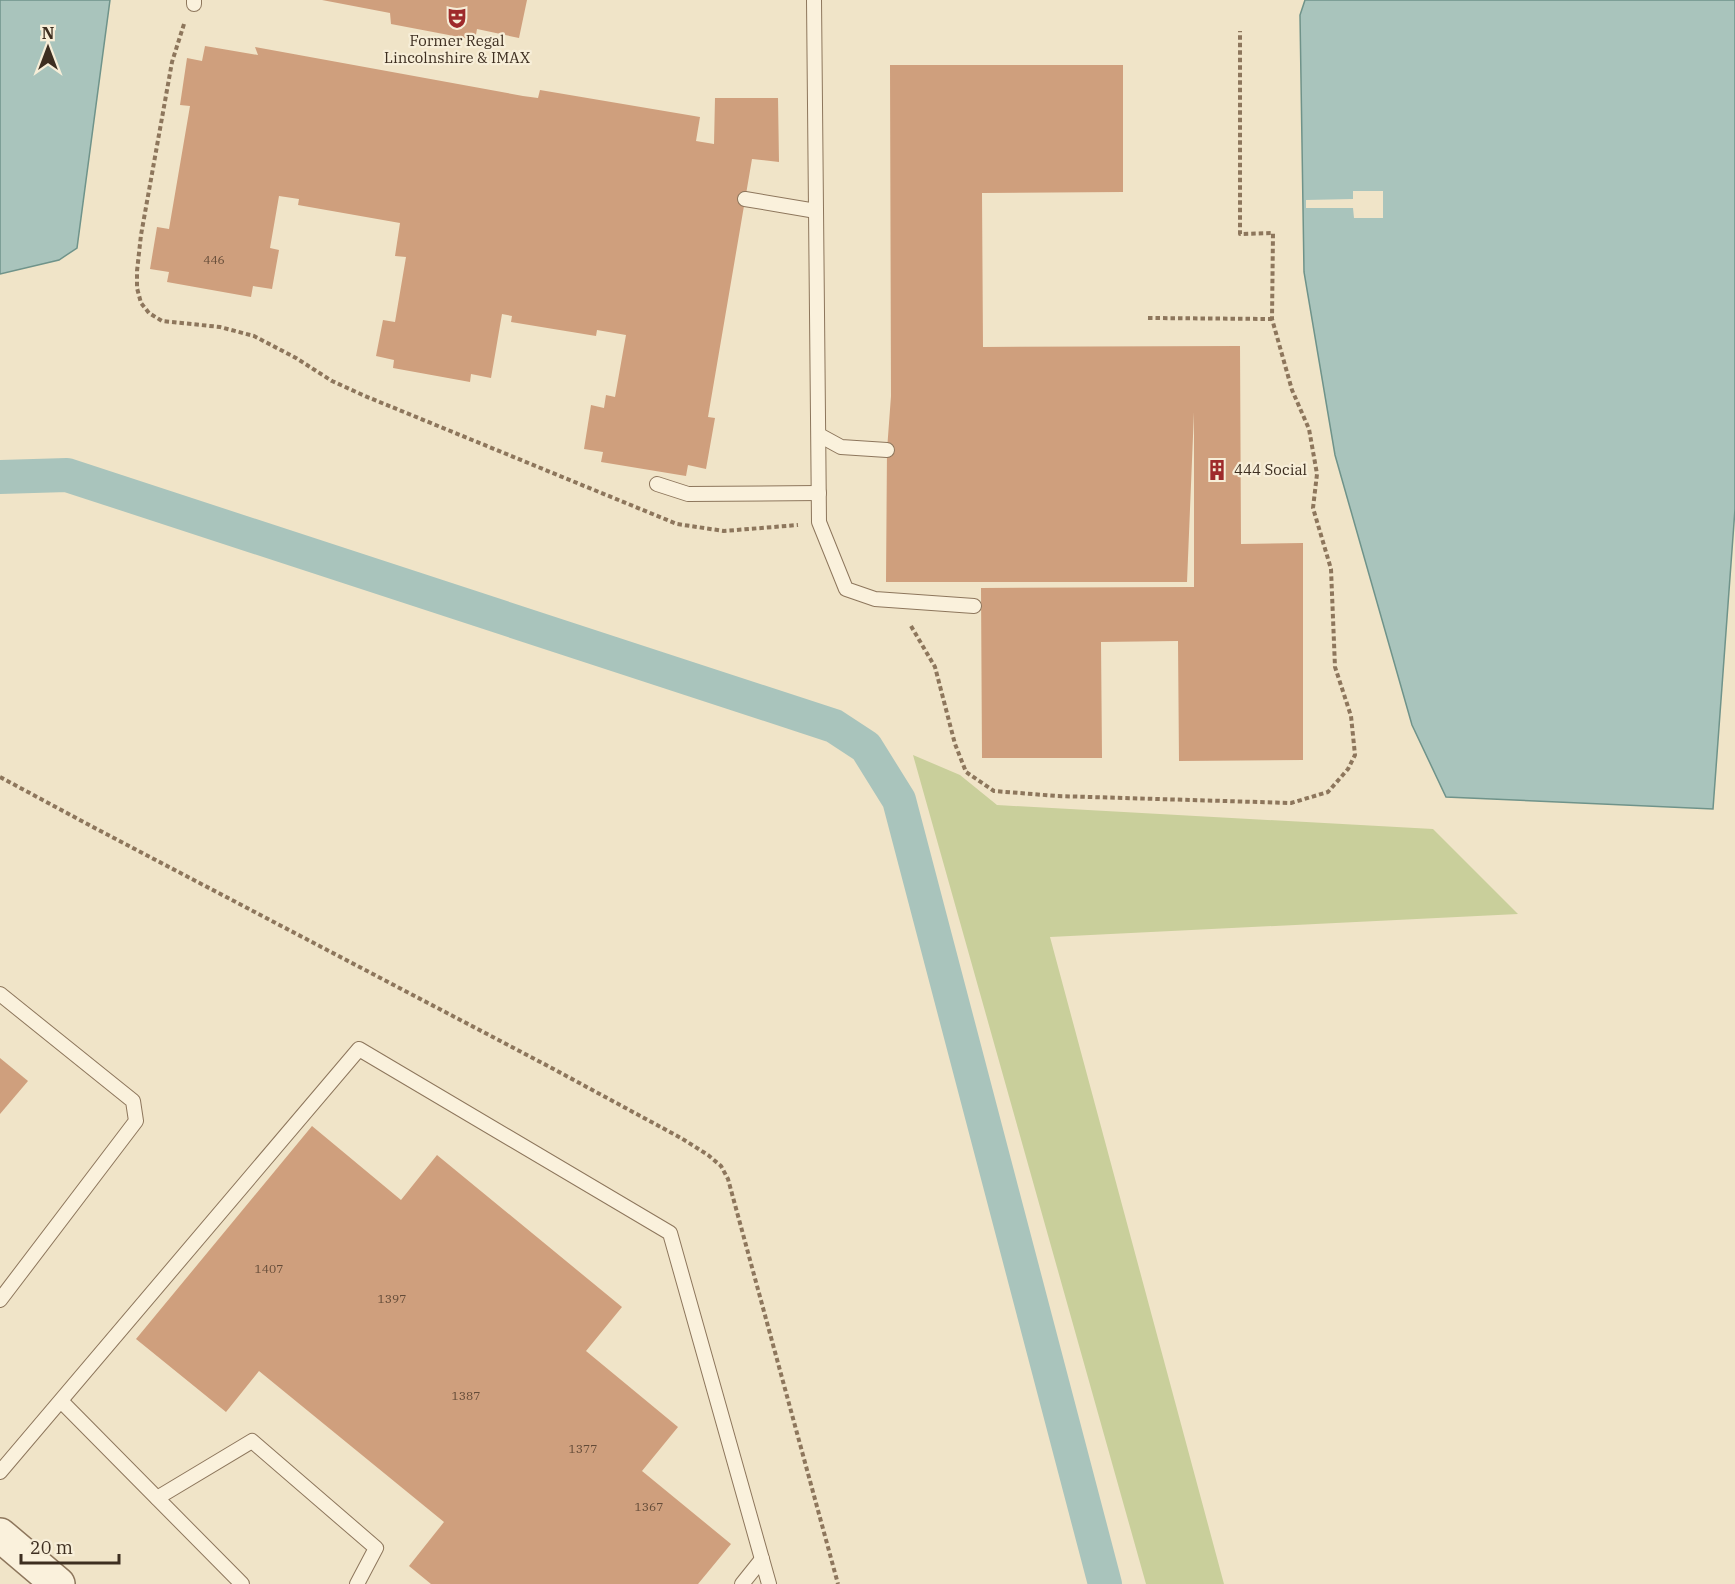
<svg xmlns="http://www.w3.org/2000/svg" width="1735" height="1584" viewBox="0 0 1735 1584" font-family="'IBM Plex Serif',serif">
<style>
.green{fill:#c9cf9b}
.water{fill:#a9c4bc;stroke:#6f938a;stroke-width:1.5}
.pier{fill:#f0e4c8}
.lines{fill:none;stroke-linecap:round;stroke-linejoin:round}
.canal{stroke:#a9c4bc;stroke-width:34}
.building{fill:#cf9f7d}
.service-casing{stroke:#8d765c;stroke-width:16}
.tertiary-casing{stroke:#8d765c;stroke-width:36}
.path{stroke:#8d765c;stroke-width:4;stroke-dasharray:4.5 3;stroke-linecap:butt}
.service{stroke:#faf1dc;stroke-width:14}
.tertiary{stroke:#faf1dc;stroke-width:33}
.labels{text-anchor:middle;stroke-width:4.5;stroke-linejoin:round;paint-order:stroke}
.number-label{font-size:12px;fill:#624a37}
.poi-label{font-size:15px;fill:#3d2e20;stroke:#f7eed8}
</style>
<rect width="100%" height="100%" fill="#f0e4c8"/>
<!-- green -->
<path class="green" d="M913 755 960 775 997 805 1433 829 1518 914 1050 937 1224 1584H1146Z"/>
<!-- water -->
<g class="water">
<path d="M0 0H110L77 248 59 260 0 274Z"/>
<path d="M1305 0H1735V509L1713 809 1446 797 1412 725 1335 455 1304 272 1300 15Z"/>
</g>
<!-- pier -->
<path class="pier" d="M1353 191H1383V218H1354L1353 208H1306V200L1353 199Z"/>
<g class="lines">
<!-- canal -->
<path class="canal" d="M0 477 67 475 834 726 866 747 899 800 1105 1584"/>
</g>
<!-- building -->
<g class="building">
<path d="M322 0H527L519 38 477 29 475 40 391 24 390 13Z"/>
<path d="M205 46 258 55 255 47 523 96 538 98 540 90 700 117 696 141 714 144 715 98H778L779 162 752 159 708 417 715 418 706 469 688 465 686 476 601 462 603 452 584 449 591 405 604 408 606 395 615 397 626 335 597 330 596 336 511 322 512 316 502 314 491 378 471 374 470 382 393 368 394 360 376 356 383 320 395 322 406 257 395 256 400 223 298 205 299 199 279 196 270 248 279 250 272 289 253 286 251 297 167 282 169 272 150 269 157 227 169 229 190 106 180 105 187 58 202 61Z"/>
<path d="M890 65H1123V192L982 193 983 347 1240 346 1241 544 1303 543V760L1179 761 1178 641 1101 642 1102 758H982L981 588 1194 587V412L1187 582H886L887 450 891 396Z"/>
<path d="M0 1058 28 1081 0 1114Z"/>
<path d="M312 1126 401 1200 437 1155 622 1307 586 1351 678 1427 642 1471 731 1544 698 1584H431L409 1566 444 1522 259 1371 226 1412 136 1339Z"/>
</g>
<g class="lines">
<defs>
<g id="service">
<path d="M814 0 819 522 846 589 875 599 974 606"/>
<path d="M194 4V0"/>
<path d="M745 199 816 211"/>
<path d="M819 435 841 447 887 450"/>
<path d="M657 484 688 494 819 493"/>
<path d="M0 994 133 1101 136 1121 0 1300"/>
<path d="M61 1401 242 1584"/>
<path d="M0 1472 359 1049 670 1233 769 1584"/>
<path d="M157 1498 252 1441 376 1548 357 1584"/>
<path d="M742 1584 762 1559"/>
</g>
<path id="tertiary" d="M0 1535 58 1584"/>
</defs>
<!-- service casing -->
<use href="#service" class="service-casing"/>
<!-- tertiary casing -->
<use href="#tertiary" class="tertiary-casing"/>
<!-- path -->
<g class="path">
<path d="M184 24 172 62 141 235 137 271V288L141 303 149 313 162 321 220 327 254 336 296 358 332 381 365 396 677 524 724 531 798 525"/>
<path d="M1148 318 1272 319"/>
<path d="M911 626 935 667 955 744 966 772 994 791 1057 796 1291 803 1328 792 1348 769 1355 755 1351 716 1335 667 1331 569 1313 508 1317 474 1309 429 1292 390 1272 319 1273 233 1240 234V31"/>
<path d="M0 777 91 826 548 1066 681 1138 708 1155 721 1166 728 1179 838 1584"/>
</g>
<!-- service -->
<use href="#service" class="service"/>
<!-- tertiary -->
<use href="#tertiary" class="tertiary"/>
</g>
<!-- icons -->
<defs>
<symbol id="theatre-bare" viewBox="-9 -9 18 18"><path d="M-5-5.5Q0-4 5-5.5V0Q5 5 0 6Q-5 5-5 0ZM-3.3-2.5H-1v1.5H-3.3ZM1-2.5H3.3v1.5H1ZM-2.8 1Q0 5.5 2.8 1Z" fill="#9e2a2b" stroke="#f7eed8" stroke-width="2.5" paint-order="stroke"/></symbol>
<symbol id="building-bare" viewBox="-9 -9 18 18"><path d="M-4-6H4V6H1V3H-1V6H-4ZM-2.5-4.3h1.7v1.8h-1.7ZM.8-4.3h1.7v1.8H.8ZM-2.5-1h1.7V.8h-1.7ZM.8-1h1.7V.8H.8Z" fill="#9e2a2b" stroke="#f7eed8" stroke-width="2.5" paint-order="stroke"/></symbol>
</defs>
<g fill-rule="evenodd">
<use href="#theatre-bare" x="442" y="3" width="30" height="30"/>
<use href="#building-bare" x="1202" y="455" width="30" height="30"/>
</g>
<g class="labels">
<!-- number labels -->
<g class="number-label">
<text x="214" y="264">446</text>
<text x="269" y="1273">1407</text>
<text x="392" y="1303">1397</text>
<text x="466" y="1400">1387</text>
<text x="583" y="1453">1377</text>
<text x="649" y="1511">1367</text>
</g>
<!-- poi labels -->
<g class="poi-label">
<text x="457" y="46">Former Regal<tspan x="457" dy="17">Lincolnshire &amp; IMAX</tspan></text>
<text x="1234" y="475" text-anchor="start">444 Social</text>
</g>
</g>
<!-- north arrow -->
<g transform="translate(48 48)" stroke="#f7eed8" stroke-width="4.5" paint-order="stroke">
<path d="M0-4.5L10 22L0 15L-10 22Z" fill="#3d2e20"/>
<text y="-9" font-size="16" font-weight="bold" text-anchor="middle" fill="#3d2e20">N</text>
</g>
<!-- scale -->
<path d="M21 1554v9h98v-9" fill="none" stroke="#3d2e20" stroke-width="3"/>
<text x="30" y="1554" font-size="18" fill="#3d2e20" stroke="#f7eed8" stroke-width="4.5" paint-order="stroke">20 m</text>
</svg>
